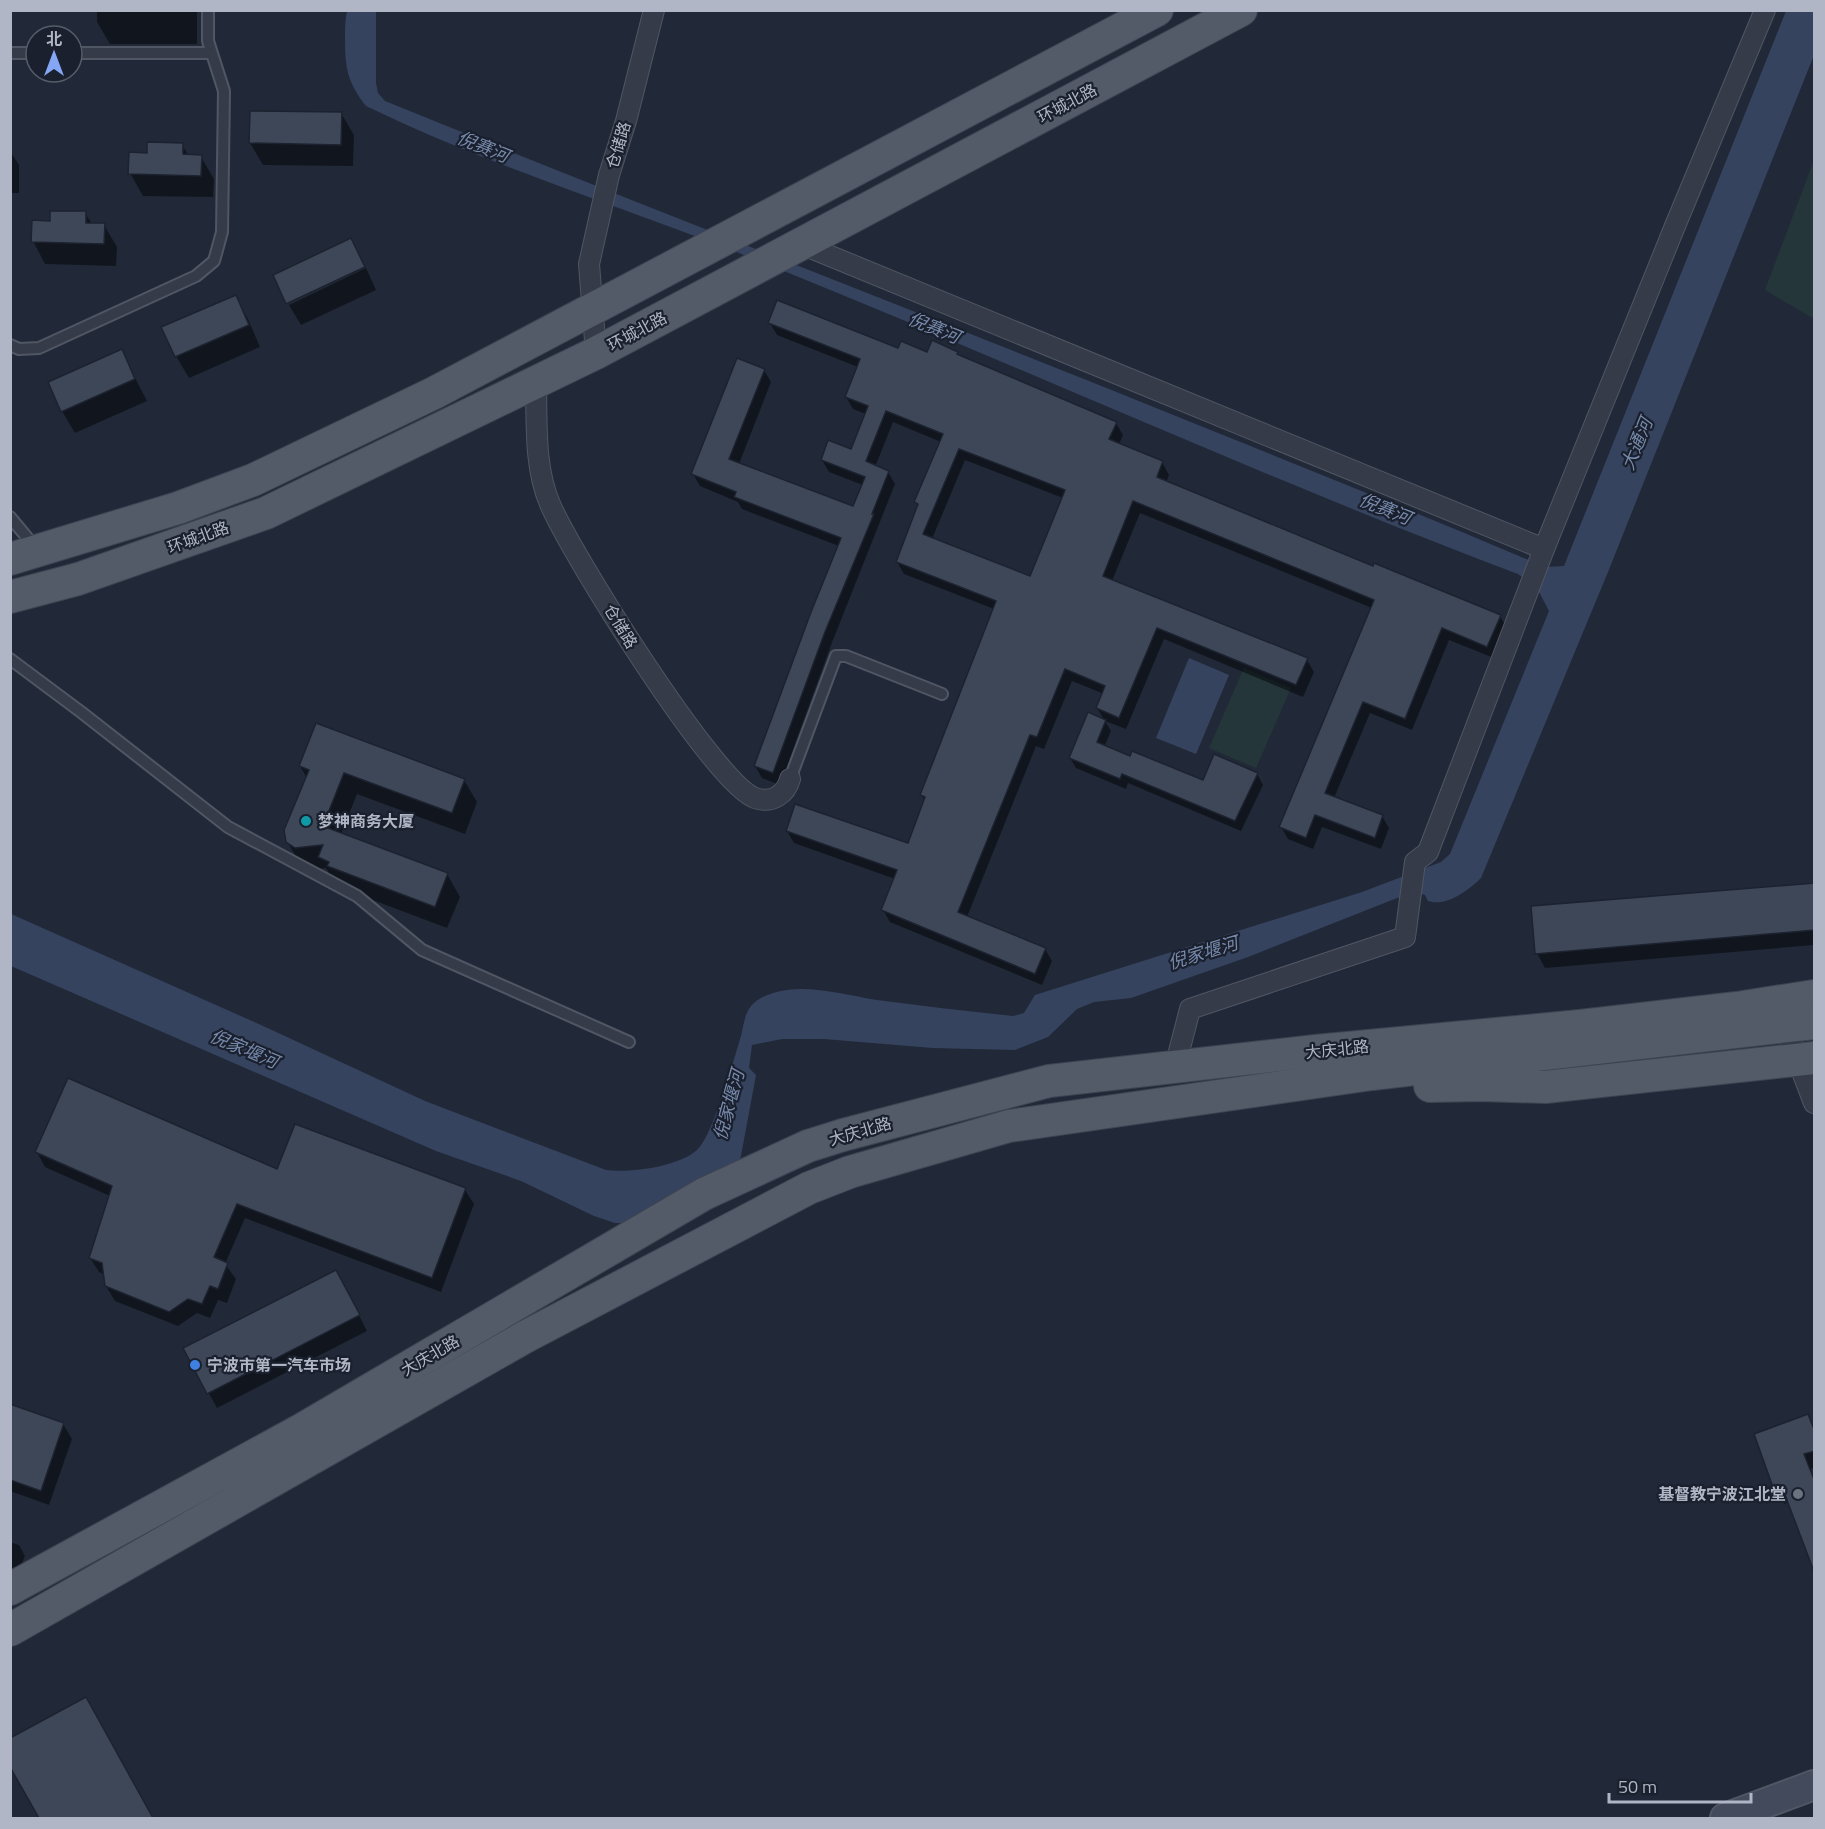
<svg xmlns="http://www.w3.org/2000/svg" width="1825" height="1829" viewBox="0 0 1825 1829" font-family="'Titillium Web','Noto Sans SC',sans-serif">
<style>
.green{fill:#24363a}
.water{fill:#36435f}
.shadow{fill:#0007;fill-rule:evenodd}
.building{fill:#3e4758;stroke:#1c222f;stroke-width:1.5;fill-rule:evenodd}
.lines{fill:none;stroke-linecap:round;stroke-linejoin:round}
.service-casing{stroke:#505663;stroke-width:14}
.minor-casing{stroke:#505663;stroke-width:22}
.secondary-casing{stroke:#505663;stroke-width:32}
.primary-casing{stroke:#3e4452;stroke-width:34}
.service{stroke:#353b48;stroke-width:10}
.minor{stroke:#353b48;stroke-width:20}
.secondary{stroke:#434a5b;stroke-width:28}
.primary{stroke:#535a68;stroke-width:32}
.culture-dot{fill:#0f9aa8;stroke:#1a202d;stroke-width:2}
.shop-dot{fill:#3f7fe0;stroke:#1a202d;stroke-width:2}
.worship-dot{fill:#6b7280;stroke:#1a202d;stroke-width:2}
.labels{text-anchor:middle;stroke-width:4.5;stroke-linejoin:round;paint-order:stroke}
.street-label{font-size:16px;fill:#b0b6c5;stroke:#1a202d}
.poi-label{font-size:16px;font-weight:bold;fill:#b0b6c5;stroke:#1a202d;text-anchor:start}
.water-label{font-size:18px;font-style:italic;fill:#788aac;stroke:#1a202d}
</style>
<rect width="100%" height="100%" fill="#212938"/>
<!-- green -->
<g class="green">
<path d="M1814 160V319L1765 290Z"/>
<path d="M1244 668 1291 688 1256 768 1209 748Z"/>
</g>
<!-- water -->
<g class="water">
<path d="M347 11H376V83L378 93 385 101C658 212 934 318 1208 429 1320 474 1433 519 1545 567L1564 566 1786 11H1814V55L1608 572 1481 878C1468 891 1446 907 1428 901L1425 895 1419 893 1397 898 1248 957 1131 998 1094 1002 1077 1009 1048 1037 1015 1050 933 1048 824 1039H782L752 1045 749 1068 756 1075 740 1161 625 1223H615L594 1216 521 1181 436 1151 11 966V914L261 1025 425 1101 606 1170C630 1173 678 1167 697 1150 713 1136 734 1059 741 1036 745 1019 745 1007 761 998 772 992 788 989 801 989 826 989 852 996 877 1000 922 1006 967 1011 1013 1016L1024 1013 1035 995 1362 892 1441 862 1450 854 1549 611 1537 588 1518 574C1269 480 1026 369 779 269 643 213 498 170 366 106 348 83 345 69 345 39 345 30 345 20 347 11Z"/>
<path d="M1189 658 1229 675 1196 754 1156 738Z"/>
</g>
<!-- shadow -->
<g class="shadow">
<path d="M97 10H197V44H110L97 22Z"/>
<path d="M341 113 354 135 353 166 263 165 250 143Z"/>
<path d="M182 145 189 156 201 157 214 179 213 197 143 196 130 173 149 154Z"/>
<path d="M10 151 19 165V193H10Z"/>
<path d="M85 213 92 224 104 225 117 247 116 266 45 264 33 241 51 222Z"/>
<path d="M366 268 376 290 301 325 289 305Z"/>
<path d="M235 297 248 319 260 347 189 378 176 356Z"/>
<path d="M770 323 899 350 928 354 957 353 958 356 1116 423 1123 435 1119 444 1162 462 1169 475 1166 483 1374 568 1500 616 1507 628 1494 658 1449 640 1412 730 1370 713 1334 798 1382 816 1389 828 1381 849 1322 827 1313 849 1288 839 1281 827 1372 608 1140 513 1112 581 1307 660 1314 672 1303 697 1164 639 1126 729 1105 721 1111 731 1104 747 1203 782 1257 774 1263 785 1241 831 1128 783 1126 789 1076 768 1070 758 1105 721 1097 708 1104 694 1072 681 1044 749 1036 746 967 917 1045 949 1052 961 1042 985 890 922 883 910 895 879 794 843 787 831 908 845 925 802 922 795 994 609 904 574 897 562 919 507 916 502 941 442 893 422 875 467 888 472 895 484 831 645 780 785 762 778 755 766 839 546 742 509 738 502 700 486 693 474 764 370 771 382 739 464 853 508 863 485 829 472 822 460 852 451 866 414 853 409 846 397 858 367 777 335ZM965 460 1063 498 1031 578 932 539Z"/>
<path d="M121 351 147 401 75 433 62 411Z"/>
<path d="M300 766 464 780 477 802 465 834 357 794 341 834 447 874 460 897 447 928 341 888 332 879 326 868 309 870 300 864 287 841 307 778Z"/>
<path d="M1814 884V945L1545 968 1537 953Z"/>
<path d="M37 1152 278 1171 465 1190 474 1204 441 1292 245 1218 225 1264 236 1279 227 1303 218 1300 210 1318 197 1313 178 1326 115 1301 106 1286 105 1275 99 1272 90 1258 110 1196 45 1167Z"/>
<path d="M344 1286 367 1331 217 1408 185 1349Z"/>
<path d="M10 1406 63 1424 72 1439 49 1505 10 1491Z"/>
<path d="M1807 1416 1814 1429V1468L1811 1469 1814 1478V1569L1790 1502 1784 1504 1776 1489Z"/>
<path d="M10 1542 19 1545 25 1556 16 1578 10 1576Z"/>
<path d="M94 1713 152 1818H40L10 1764Z"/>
</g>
<!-- building -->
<g class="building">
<path d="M250 111 342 112 341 145 249 143Z"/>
<path d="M147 142 183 143V154L202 155 201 176 128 174 129 152 147 153Z"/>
<path d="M50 211H86V223H105L104 244 31 242 32 220 50 221Z"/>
<path d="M351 238 365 267 286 304 273 275Z"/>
<path d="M236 295 249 325 175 357 161 327Z"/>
<path d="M777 300 898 348 901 341 927 352 932 340 958 352 957 354 1117 422 1109 439 1163 461 1157 477 1373 566 1374 563 1501 615 1487 647 1442 628 1405 719 1363 702 1325 793 1383 815 1375 838 1315 815 1306 838 1279 827 1374 600 1133 501 1103 576 1308 658 1296 685 1157 628 1119 718 1096 708 1105 686 1065 669 1037 737 1030 735 958 912 1046 948 1035 974 881 910 897 870 786 831 795 804 908 843 925 797 920 795 996 601 896 562 918 504 914 502 943 434 886 411 866 461 889 471 872 514H874L825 632 773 773 754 766 811 612 841 538 734 497 736 492 691 474 737 358 765 369 729 459 853 506 865 477 821 460 828 440 851 449 868 406 845 397 860 359 768 323ZM959 449 1065 490 1030 576 923 534Z"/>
<path d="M122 349 135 379 61 412 48 382Z"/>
<path d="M1088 712 1106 720 1097 742 1130 756 1132 751 1203 780 1214 754 1258 773 1235 821 1122 774 1120 779 1069 758Z"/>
<path d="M316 723 465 779 452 813 344 773 323 826 448 873 435 907 327 866 329 862 318 857 323 845 295 848 286 842 284 830 309 770 299 766Z"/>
<path d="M1815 883V930L1535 954 1531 906Z"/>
<path d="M68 1078 277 1169 295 1124 466 1188 432 1278 237 1204 214 1257 228 1263 218 1289 210 1286 202 1304 188 1299 169 1312 105 1286 102 1263 89 1258 112 1186 35 1152Z"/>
<path d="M336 1270 360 1315 207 1394 183 1348Z"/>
<path d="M10 1404 64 1423 41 1491 10 1480Z"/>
<path d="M1808 1414 1815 1432V1451L1804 1454 1815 1482V1569H1813L1782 1487 1774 1490 1754 1434Z"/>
<path d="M86 1697 153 1818H39L10 1767V1738Z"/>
</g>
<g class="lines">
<defs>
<g id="service">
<path d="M10 53H36"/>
<path d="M72 53H211"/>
<path d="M10 345 19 349 39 348 196 276 214 261 222 232 224 91 208 41V10"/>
<path d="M10 517 35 547"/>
<path d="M10 659 81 712 228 827 357 896 422 950 629 1042"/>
<path d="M790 779 836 656H846L942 694"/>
</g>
<g id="minor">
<path d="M801 244 1544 549 1675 226 1765 10"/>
<path d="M596 353 589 264 609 175 626 121 654 10"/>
<path d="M536 382C537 422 534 467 550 504 570 552 714 783 755 798 772 804 786 794 790 779"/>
<path d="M1782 1019 1814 1103"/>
<path d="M1175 1067 1190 1009 1405 937 1415 862 1428 852 1544 549"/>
</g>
<path id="secondary" d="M1725 1818 1814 1785"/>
<g id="primary">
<path d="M10 559 178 508 253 480 434 393 1157 10"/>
<path d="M10 597 78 579 266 513 596 353 1241 10"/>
<path d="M1430 1086 1481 1085 1545 1087 1814 1058"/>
<path d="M10 1589 301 1430 704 1194 808 1146 843 1135 1049 1081 1316 1051 1580 1026 1737 1008 1814 996"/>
<path d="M10 1630 525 1337 809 1188 850 1172 1009 1126 1372 1074 1814 1023"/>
</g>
</defs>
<!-- service casing -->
<use href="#service" class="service-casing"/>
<!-- minor casing -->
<use href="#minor" class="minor-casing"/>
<!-- secondary casing -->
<use href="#secondary" class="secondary-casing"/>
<!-- primary casing -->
<use href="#primary" class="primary-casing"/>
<!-- service -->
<use href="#service" class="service"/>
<!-- minor -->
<use href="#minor" class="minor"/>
<!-- secondary -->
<use href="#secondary" class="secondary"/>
<!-- primary -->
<use href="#primary" class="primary"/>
</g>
<!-- markers -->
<circle class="culture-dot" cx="306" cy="821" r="6"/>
<circle class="shop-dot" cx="195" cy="1365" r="6"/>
<circle class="worship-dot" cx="1798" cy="1494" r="6"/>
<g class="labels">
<!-- street labels -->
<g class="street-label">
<text transform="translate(1067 103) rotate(-28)" y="6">环城北路</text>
<text transform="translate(618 145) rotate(-73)" y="6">仓储路</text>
<text transform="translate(637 331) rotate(-28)" y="6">环城北路</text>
<text transform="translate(198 537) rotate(-20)" y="6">环城北路</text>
<text transform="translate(621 626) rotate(59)" y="6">仓储路</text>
<text transform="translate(1337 1049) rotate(-6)" y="6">大庆北路</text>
<text transform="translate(860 1131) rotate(-16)" y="6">大庆北路</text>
<text transform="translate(430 1355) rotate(-30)" y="6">大庆北路</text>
</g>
<!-- poi labels -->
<g class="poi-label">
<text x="318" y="827">梦神商务大厦</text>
<text x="207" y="1371">宁波市第一汽车市场</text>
<text x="1786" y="1500" text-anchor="end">基督教宁波江北堂</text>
</g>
<!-- water labels -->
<g class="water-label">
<text transform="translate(483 147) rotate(22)" y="6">倪赛河</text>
<text transform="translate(934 328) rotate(22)" y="6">倪赛河</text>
<text transform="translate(1637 444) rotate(-68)" y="6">大通河</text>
<text transform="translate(1385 509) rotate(22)" y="6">倪赛河</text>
<text transform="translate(1203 953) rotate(-17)" y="6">倪家堰河</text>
<text transform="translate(244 1049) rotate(23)" y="6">倪家堰河</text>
<text transform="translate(729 1105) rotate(-75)" y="6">倪家堰河</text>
</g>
</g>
<!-- border -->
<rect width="1825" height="1829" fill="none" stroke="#b0b6c5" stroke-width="24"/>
<!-- north arrow -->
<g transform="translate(54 54)"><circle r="28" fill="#1a202d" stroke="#565c6a" stroke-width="1.5"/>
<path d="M0-4.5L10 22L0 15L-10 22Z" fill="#85a6f4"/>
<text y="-9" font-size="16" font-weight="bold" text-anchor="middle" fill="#b0b6c5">北</text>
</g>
<!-- scale -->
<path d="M1609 1793v9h142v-9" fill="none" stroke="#b0b6c5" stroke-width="3"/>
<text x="1618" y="1793" font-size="18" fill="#b0b6c5" stroke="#1a202d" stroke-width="4.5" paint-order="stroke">50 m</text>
</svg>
